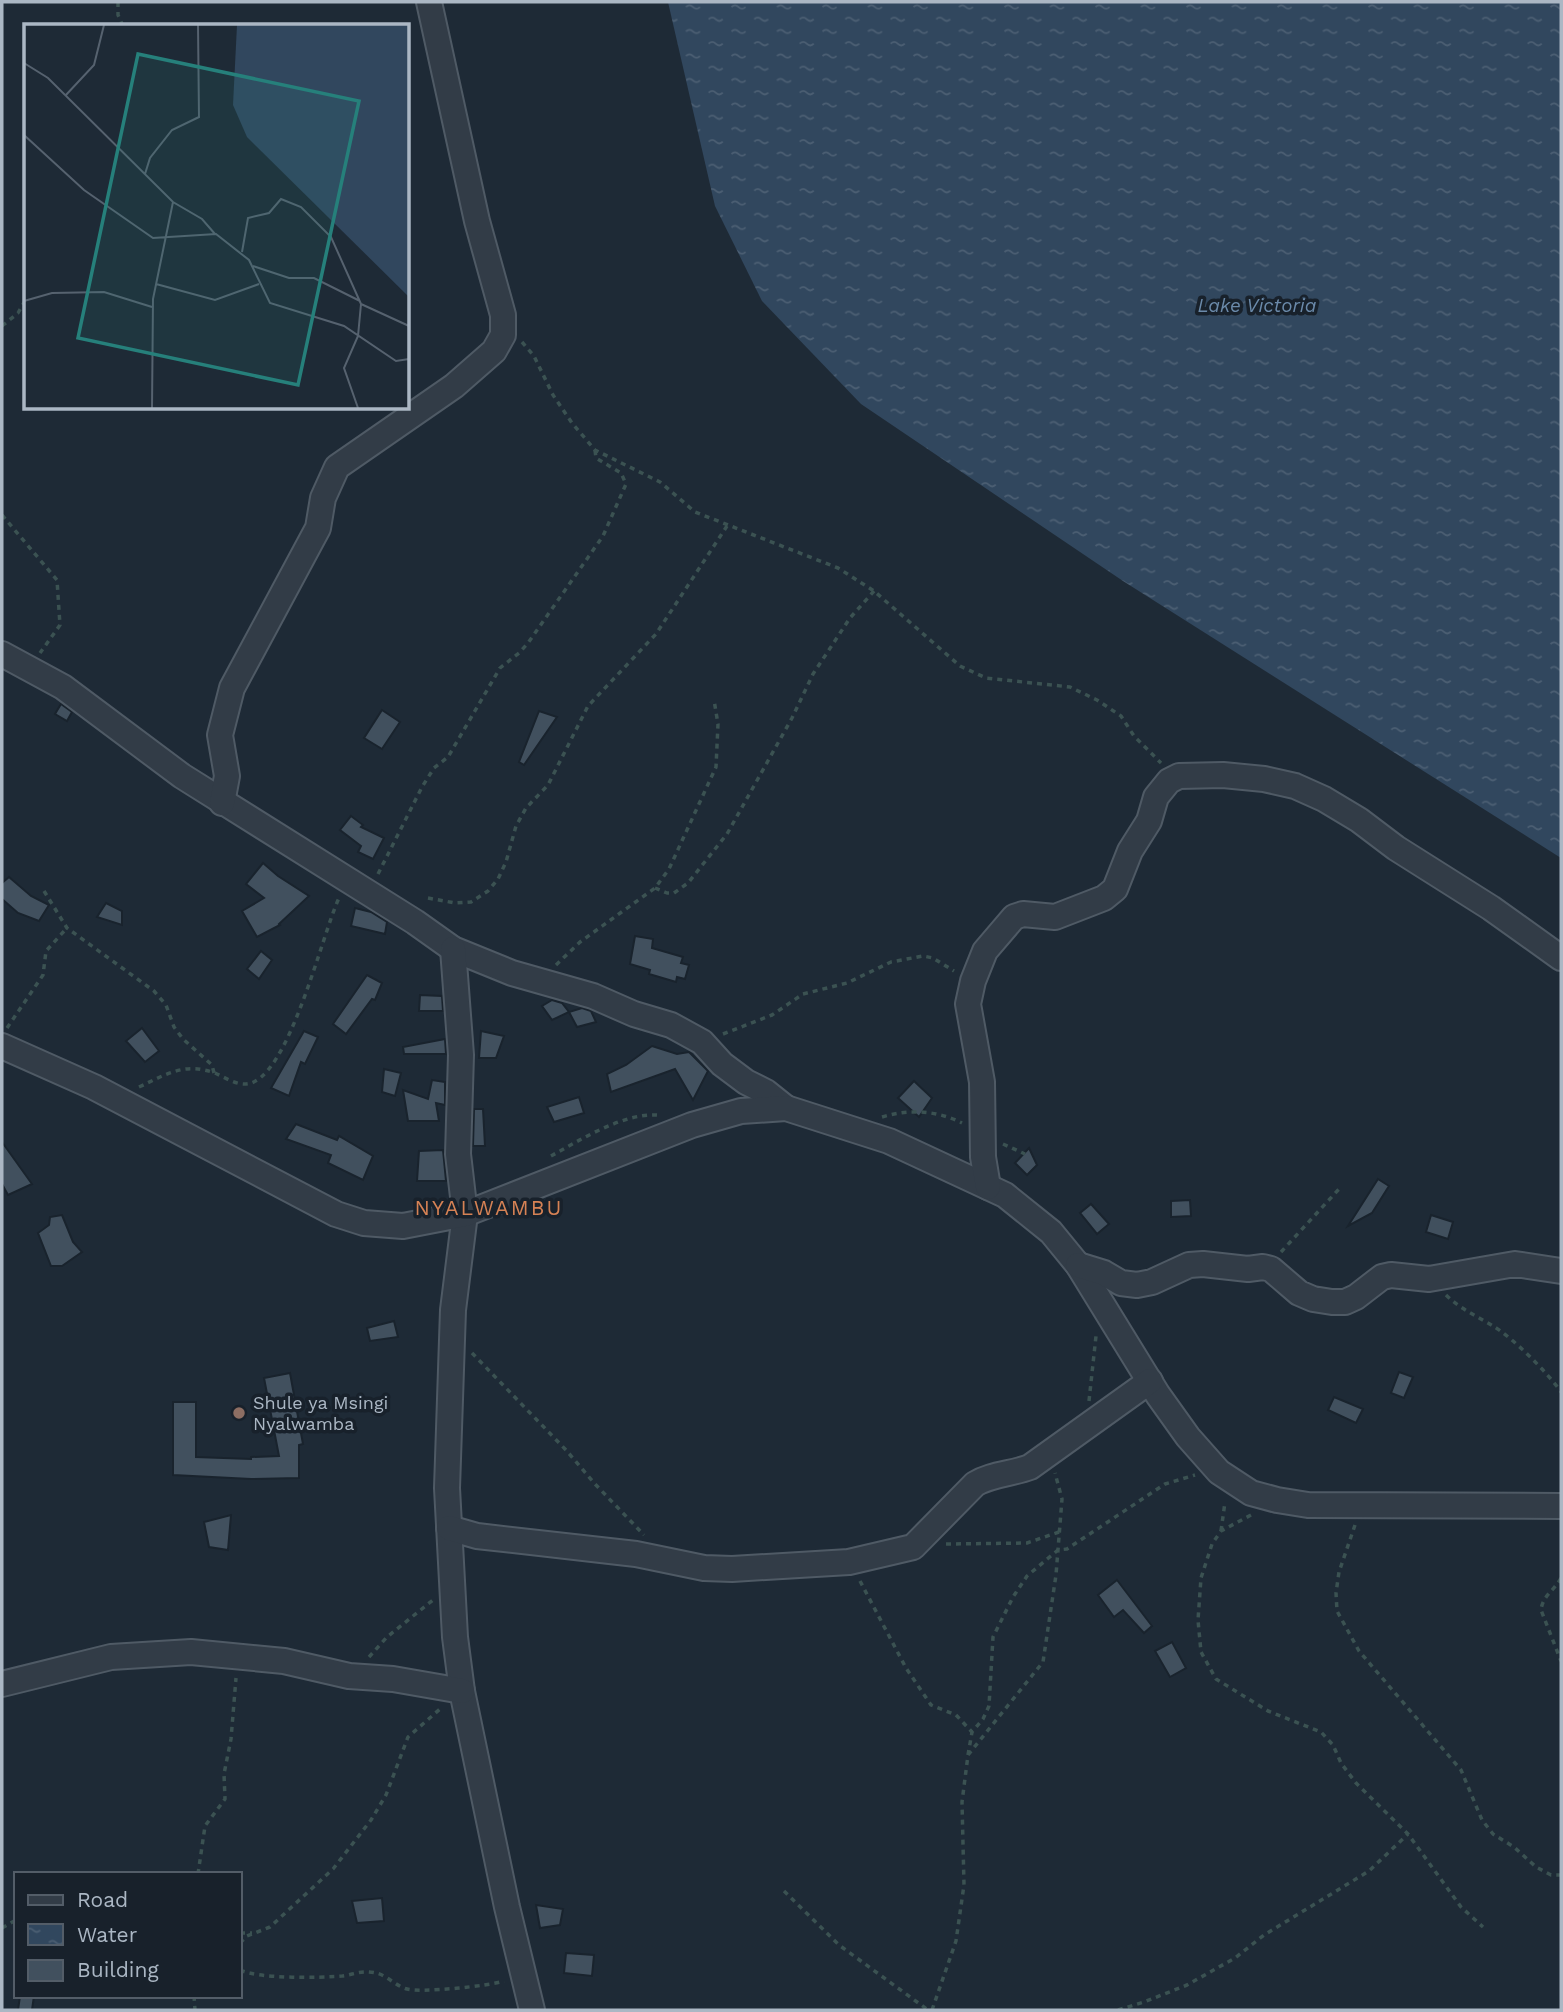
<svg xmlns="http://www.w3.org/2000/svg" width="1563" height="2012" viewBox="0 0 1563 2012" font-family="'Work Sans',sans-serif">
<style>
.water{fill:url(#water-ripples)}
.building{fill:#41505e;stroke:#19232d;stroke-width:2}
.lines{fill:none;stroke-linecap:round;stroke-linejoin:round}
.minor-casing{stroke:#4f5a65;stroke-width:28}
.path{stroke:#3b5252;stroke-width:3.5;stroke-dasharray:5 5;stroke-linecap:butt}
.minor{stroke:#323c47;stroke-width:24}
.education-dot{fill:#8d6e63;stroke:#18212b;stroke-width:2.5}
.labels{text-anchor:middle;stroke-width:7;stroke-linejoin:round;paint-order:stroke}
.poi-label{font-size:18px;fill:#abb7c4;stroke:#18212b;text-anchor:start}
.water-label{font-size:19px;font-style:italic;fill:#6b8aaa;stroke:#18212b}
.quarter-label{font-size:21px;letter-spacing:2px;fill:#d68255;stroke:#18212b}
.inset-road{fill:none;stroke:#56626f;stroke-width:2}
.view{fill:#26807b;fill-opacity:0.15;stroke:#26807b;stroke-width:3.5}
.inset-edge{fill:none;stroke:#abb7c4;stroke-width:3.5}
</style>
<defs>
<pattern id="water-ripples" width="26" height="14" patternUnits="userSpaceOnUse" patternTransform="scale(1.75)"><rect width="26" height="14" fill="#31475e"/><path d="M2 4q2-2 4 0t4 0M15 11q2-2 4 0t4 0" fill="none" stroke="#4c5f73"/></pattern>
</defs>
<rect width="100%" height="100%" fill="#1e2a36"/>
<!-- water -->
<path class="water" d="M668 2H1561V858L1123 581 861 404 762 301 715 206Z"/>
<!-- building -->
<g class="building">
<path d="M61 704 72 712 67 721 55 714Z"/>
<path d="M382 710 400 722 382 749 364 738Z"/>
<path d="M539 711 557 717 524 765 519 762Z"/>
<path d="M351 816 363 825 361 827 384 838 373 859 358 852 361 846 340 830Z"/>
<path d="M263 863 278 876 309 896 279 924 280 925 257 937 242 911 264 898 246 884Z"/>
<path d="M9 877 31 896 49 905 39 921 18 913 2 899V883Z"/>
<path d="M106 903 122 911V925L97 917Z"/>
<path d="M355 908 371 912 387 922 385 934 351 926Z"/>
<path d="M635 936 653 939 652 948 683 957 681 963 689 965 685 979 677 977 676 982 649 974 650 970 630 964Z"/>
<path d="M261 951 272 960 259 979 247 969Z"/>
<path d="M367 975 382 983 375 1000 372 999 346 1034 333 1024Z"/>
<path d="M420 995 442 996 443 1011H419Z"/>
<path d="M552 1000 562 1003 569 1012 552 1020 542 1006Z"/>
<path d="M582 1008 591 1011 596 1022 577 1027 569 1012Z"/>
<path d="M142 1028 159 1051 145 1062 126 1041Z"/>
<path d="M304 1031 318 1037 305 1064 301 1062 289 1096 271 1088Z"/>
<path d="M481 1031 504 1036 496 1058H479Z"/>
<path d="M445 1039 446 1054H404L403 1047Z"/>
<path d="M652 1046 677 1054 689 1052 708 1071 693 1100 675 1069 611 1092 607 1074 626 1065Z"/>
<path d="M384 1069 401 1073 395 1096 382 1092Z"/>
<path d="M432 1080 445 1082V1105L436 1103 439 1121H408L403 1090 428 1099Z"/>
<path d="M914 1081 932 1098 919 1117 898 1098Z"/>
<path d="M579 1097 584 1113 554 1122 547 1107Z"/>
<path d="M474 1109H483L485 1146H473Z"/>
<path d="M296 1124 337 1140 339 1136 373 1156 363 1180 328 1163 331 1155 286 1139Z"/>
<path d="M2 1142 32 1184 8 1195 2 1184Z"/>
<path d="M1029 1148 1037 1165 1027 1175 1015 1163Z"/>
<path d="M443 1150 446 1181H417L419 1151Z"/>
<path d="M1378 1179 1389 1186 1372 1213 1348 1226Z"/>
<path d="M1190 1200 1191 1216 1171 1217V1201Z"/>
<path d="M1091 1204 1109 1224 1097 1234 1080 1213Z"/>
<path d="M62 1215 73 1242 82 1252 62 1266H51L38 1233 49 1225 50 1217Z"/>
<path d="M1431 1215 1453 1222 1448 1239 1426 1232Z"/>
<path d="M394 1321 398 1337 370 1341 367 1328Z"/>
<path d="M1399 1372 1413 1377 1404 1398 1391 1393Z"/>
<path d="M290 1373 303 1444 299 1445V1478L251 1479 173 1475V1402H196V1457L251 1459V1457L279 1456 264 1378Z"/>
<path d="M1334 1397 1363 1409 1356 1423 1328 1410Z"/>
<path d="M231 1515 228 1550 209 1547 204 1522Z"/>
<path d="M1117 1580 1152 1626 1144 1633 1123 1610 1114 1617 1098 1595Z"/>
<path d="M1172 1642 1186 1668 1170 1677 1155 1651Z"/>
<path d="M382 1898 384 1921 357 1923 352 1901Z"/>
<path d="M536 1905 563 1909 560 1925 540 1928Z"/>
<path d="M566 1953 594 1955 592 1976 564 1973Z"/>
<path d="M20 1996H34L32 2010H18Z"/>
</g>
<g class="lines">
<defs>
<g id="minor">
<path d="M2 654 63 687 182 776 415 922 453 949 512 973 593 996 634 1014 671 1025 702 1042 722 1064 746 1082 766 1092 786 1108"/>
<path d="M222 803 227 776 220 735 232 688 318 528 323 498 337 467 454 386 494 351 503 335V315L477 221 429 2"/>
<path d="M453 949 461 1055 458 1154 465 1214 453 1310 447 1488 455 1637 462 1691 507 1907 532 2010"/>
<path d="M2 1046 94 1087 336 1214 364 1223 403 1226 465 1214 692 1125 741 1111 786 1108 889 1141 1005 1195 1051 1232 1078 1265 1158 1395 1188 1437 1219 1472 1251 1493 1277 1500 1308 1505 1561 1506"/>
<path d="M988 1187 983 1157 982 1082 968 1004 973 981 985 951 1014 917 1023 914 1055 917 1104 898 1115 889 1130 851 1149 821 1156 797 1169 781 1179 776 1223 775 1264 779 1295 786 1324 799 1359 820 1396 848 1491 908 1561 958"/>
<path d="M1078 1265 1104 1273 1121 1283 1137 1285 1152 1282 1189 1265 1203 1264 1248 1269 1263 1267 1271 1269 1299 1293 1313 1299 1332 1302H1345L1356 1297 1382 1277 1391 1275 1429 1279 1515 1264 1561 1271"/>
<path d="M449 1528 477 1536 636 1554 704 1568 732 1569 849 1562 913 1547 975 1484C991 1474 1012 1474 1030 1467L1150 1381"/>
<path d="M2 1684 111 1657 191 1652 284 1661 349 1676 393 1679 462 1691"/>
</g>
</defs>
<!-- minor casing -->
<use href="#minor" class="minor-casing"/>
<!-- path -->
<g class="path">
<path d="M118 2V15L123 26"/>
<path d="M2 326 18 313 26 299"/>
<path d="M522 342 534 356 553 395 572 423 595 450 660 482 695 512 838 568 874 591 960 666 986 678 1070 687 1097 700 1121 716 1134 736 1161 763"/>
<path d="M2 515 57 580 60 625 40 653"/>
<path d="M378 874 422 787 434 768 448 757 500 668 519 653 528 643 603 536 626 484 621 473 596 458 595 450"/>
<path d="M655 888 667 893H674L688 883 727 834 792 718 813 674 850 618 874 591"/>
<path d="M44 891 67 928 154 991 166 1005 174 1027 183 1039 212 1065 214 1073"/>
<path d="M428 898 455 903 471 902 488 891 498 879 506 862 516 826 526 808 548 785 588 706 656 634 727 526"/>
<path d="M556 965 580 942 655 888 669 869 716 767 718 724 714 700"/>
<path d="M7 1028 43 975 46 951 66 929"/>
<path d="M723 1034 772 1015 803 994 847 983 891 962 923 956 933 958 954 971"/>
<path d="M139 1087C167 1074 184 1062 215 1073 224 1077 236 1085 246 1084 288 1082 322 934 339 898"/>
<path d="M882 1117C909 1109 936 1110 962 1123"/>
<path d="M1003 1144 1025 1154"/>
<path d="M551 1156C580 1140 623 1113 657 1115"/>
<path d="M1281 1252 1339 1189"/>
<path d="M1446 1295C1460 1309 1477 1316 1493 1326 1512 1337 1549 1374 1561 1392"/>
<path d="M472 1353 566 1450 595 1484 644 1535"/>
<path d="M1089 1401 1096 1336"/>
<path d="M1251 1515 1221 1531 1212 1544 1201 1578 1198 1620 1201 1652 1216 1679 1268 1711 1321 1732 1333 1745 1341 1763 1356 1783 1408 1834 1461 1907 1483 1927"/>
<path d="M1355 1525 1339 1572 1336 1593 1337 1611 1359 1651 1461 1770 1482 1820 1493 1834 1514 1847 1536 1867 1551 1875H1561"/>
<path d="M1221 1531 1225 1502"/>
<path d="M946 1544 1027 1543 1059 1532"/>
<path d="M1561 1578C1554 1591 1543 1595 1541 1610L1561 1661"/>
<path d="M860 1581 906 1668 931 1705 956 1715 972 1732"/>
<path d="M369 1657 387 1637 433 1600"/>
<path d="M968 1755 1043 1662 1056 1575 1062 1499 1055 1473"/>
<path d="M198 1874 205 1826 225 1799 224 1774 231 1739 236 1678"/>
<path d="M784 1891 839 1945 928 2010"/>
<path d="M2 1928 16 1920"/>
<path d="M240 1933H252"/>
<path d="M240 1943 247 1936 270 1927 333 1869 371 1820 386 1795 408 1737 440 1709"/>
<path d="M240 1970C260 1979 319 1978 342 1976 351 1975 360 1971 369 1972 385 1972 393 1985 407 1989 421 1993 489 1986 504 1981"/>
<path d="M194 1996 195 2010"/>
<path d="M932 2010 956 1941 964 1885 962 1802 968 1755 972 1732 983 1719 989 1706 993 1637 1013 1597 1027 1576 1058 1550 1067 1549 1076 1543 1165 1484 1195 1475"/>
<path d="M1118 2010 1144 2002 1187 1985 1235 1958 1264 1935 1369 1871 1408 1834"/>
</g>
<!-- minor -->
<use href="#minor" class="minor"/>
</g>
<!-- markers -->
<circle class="education-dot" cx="239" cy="1413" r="7"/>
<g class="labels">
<!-- poi labels -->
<g class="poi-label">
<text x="253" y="1409">Shule ya Msingi<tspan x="253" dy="21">Nyalwamba</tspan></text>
</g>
<!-- water labels -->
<g class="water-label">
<text x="1257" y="312">Lake Victoria</text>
</g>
<!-- quarter labels -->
<g class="quarter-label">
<text x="489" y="1215">NYALWAMBU</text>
</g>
</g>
<!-- overview -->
<g transform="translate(24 24)">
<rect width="385" height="385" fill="#1e2a36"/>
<path d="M213 1H385V273L223 113 209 81Z" fill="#31475e"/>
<path class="inset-road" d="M0 39 24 54 149 178 178 195 191 210M41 72 70 41 80 1M0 111 60 166 129 214 192 210 225 236 246 279 320 302 372 337 385 335M121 150 126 134 148 106 175 93 174 1M218 228 224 194 245 189 257 175 277 183 307 213 337 280 334 312 320 344 334 384M229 242 265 254H290L336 277M132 260 191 276 235 260M0 277 28 269 80 268 128 283M337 280 385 302M128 384 129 275 149 178"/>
<path class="view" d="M114 30 335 77 274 361 54 314Z"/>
<rect width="385" height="385" class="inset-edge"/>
</g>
<!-- border -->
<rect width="1563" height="2012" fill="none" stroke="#abb7c4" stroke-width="7"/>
<!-- legend -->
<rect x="14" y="1872" width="228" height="126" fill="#18212b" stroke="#535d68" stroke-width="2"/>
<rect x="28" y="1895" width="35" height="10" fill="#323c47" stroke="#535d68" stroke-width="2"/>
<text x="77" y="1907" font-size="21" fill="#abb7c4">Road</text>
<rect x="28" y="1924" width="35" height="21" fill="url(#water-ripples)" stroke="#535d68" stroke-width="2"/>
<text x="77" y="1942" font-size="21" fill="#abb7c4">Water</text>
<rect x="28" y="1960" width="35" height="21" fill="#41505e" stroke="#535d68" stroke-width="2"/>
<text x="77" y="1977" font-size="21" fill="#abb7c4">Building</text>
</svg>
